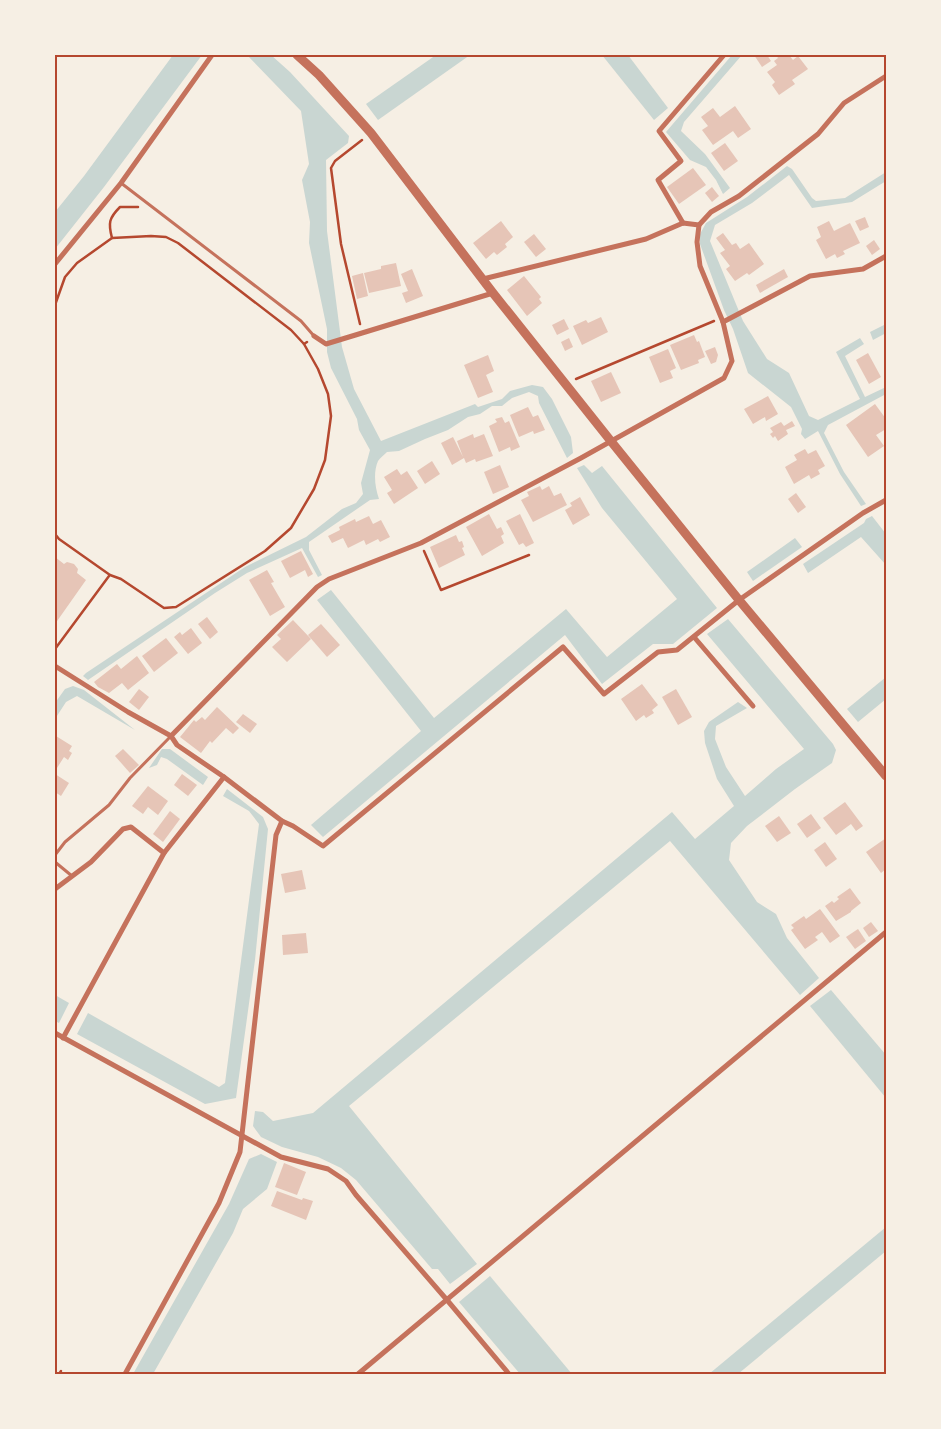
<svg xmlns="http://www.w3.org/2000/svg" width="941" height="1429" viewBox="0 0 941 1429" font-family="Overpass,sans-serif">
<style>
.water{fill:#c9d6d2}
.building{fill:#e6c5b7}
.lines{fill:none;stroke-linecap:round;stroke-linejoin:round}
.path{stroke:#b5482f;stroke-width:2.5}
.service{stroke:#c5725c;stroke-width:3}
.minor{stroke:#c5725c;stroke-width:5}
.tertiary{stroke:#c5725c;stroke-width:9}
.neatline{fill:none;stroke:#b5482f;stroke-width:2}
</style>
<rect width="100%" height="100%" fill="#f6efe4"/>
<!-- water -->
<g class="water">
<path d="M173 55H202L104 187 55 249V212L84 176Z"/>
<path d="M247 55H271L290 72 349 136 348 143 326 160 327 231 342 347 354 389 381 441 475 404 478 407 502 399 510 391 532 385 543 387 552 399 571 437 573 453 567 458 539 403 538 396 529 392 512 398 502 406H492L480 414 468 417 448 430 425 439 399 451 387 452C384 455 380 458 378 461 373 473 375 487 379 499L370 500 309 542V550L322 575 318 577 302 548 247 573 215 593 88 680 83 676 86 673 245 567 306 537 342 509 356 503 363 494 361 483 370 450 359 430 357 419 331 368 327 352V329L309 243 310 222 302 180 309 164 301 111Z"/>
<path d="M436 55H470L378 120 366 104Z"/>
<path d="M602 55H628L668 108 654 120Z"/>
<path d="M732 55H742L684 122 681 131 705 154 730 188 723 194 716 180 706 167 690 160 666 132Z"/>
<path d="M787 166 792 169 812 198 816 201 845 198 886 172V181L852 202 812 208 789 175 752 203 715 225 710 241 743 321 767 359 789 373 809 416 818 420 860 399 836 352 860 338 864 344 845 356 865 397 886 387V394L828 425 824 433 844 472 866 504 861 506 840 474 818 431 805 439 801 434 802 429 791 407 748 373 733 329 724 310 700 244V234L706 223 747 197Z"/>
<path d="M886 324V333L873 340 870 332Z"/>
<path d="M584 465 592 473 602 466 717 608 673 644H653L602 684 565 635 323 837 311 825 421 731 317 600 331 590 434 718 566 609 607 657 677 599 602 508 577 468Z"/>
<path d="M872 516 886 534V565L861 537 808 573 803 564 864 523 866 519Z"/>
<path d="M795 538 802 547 753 581 747 572Z"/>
<path d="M728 619 833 744 836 750 832 763 795 789 747 826 731 843 729 860 757 902 776 914 787 938 819 978 800 995 670 841 349 1106 477 1264 450 1284 438 1269H432L356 1180 341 1168 318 1157 282 1147 261 1137 253 1126 255 1111 263 1112 273 1121 313 1113 672 812 695 839 734 806 717 779 705 743 704 731 709 722 738 702 747 708 716 726 715 739 726 767 745 796 776 769 804 749 707 634Z"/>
<path d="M886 677V699L858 722 847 709Z"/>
<path d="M73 686 84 690 135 730 77 696 66 702 55 719V703L65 689Z"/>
<path d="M162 749H170L208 777 203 785 167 759 161 757 157 765 149 768Z"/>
<path d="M227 789 263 817 268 829 255 960 236 1098 205 1104 77 1034 88 1013 219 1087 225 1083 259 824 249 811 223 796Z"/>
<path d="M831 990 886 1055V1098L810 1006Z"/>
<path d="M55 995 69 1003 59 1023 55 1021Z"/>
<path d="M261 1154 277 1162 267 1189 243 1209 233 1233 153 1374H133L229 1204 249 1159Z"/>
<path d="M886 1227V1251L738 1374H709Z"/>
<path d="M490 1276 572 1374H520L459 1302Z"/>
</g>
<!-- building -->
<g class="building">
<path d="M754 55H767L771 61 762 67Z"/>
<path d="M776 55H789L793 60 798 56 808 69 792 80 795 84 779 95 772 85 775 82 767 72 777 65 774 61 778 58Z"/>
<path d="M735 106 751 129 738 138 733 131 713 145 702 130 708 126 701 117 713 108 720 117Z"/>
<path d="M725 143 738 161 724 171 711 153Z"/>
<path d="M693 168 706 185 679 204 667 187Z"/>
<path d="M712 187 719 196 712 202 705 193Z"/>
<path d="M865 217 869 227 860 231 855 221Z"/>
<path d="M501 221 513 237 505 244 507 247 497 255 494 252 486 259 473 243Z"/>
<path d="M829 221 834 231 850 223 860 243 843 251 845 254 837 258 835 254 826 259 816 240 821 237 817 227Z"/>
<path d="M723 233 732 245 736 243 740 249 749 243 764 264 749 275 747 273 735 281 726 269 730 266 720 253 725 250 716 238Z"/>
<path d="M534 234 546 249 536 257 524 242Z"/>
<path d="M874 240 880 249 872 255 866 246Z"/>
<path d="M396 263 401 286 369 293 364 273 381 269V266Z"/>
<path d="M412 269 423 296 406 303 402 293 408 291 401 274Z"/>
<path d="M784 269 788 277 760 293 756 285Z"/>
<path d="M363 273 368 296 357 299 352 276Z"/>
<path d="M524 276 541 297 539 299 542 303 527 316 507 290Z"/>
<path d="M601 317 608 332 582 345 573 326 586 320 588 323Z"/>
<path d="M564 319 569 329 557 335 552 325Z"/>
<path d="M694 335 697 342 699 341 705 357 698 360 699 363 681 370 670 345Z"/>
<path d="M569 338 573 347 565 351 561 342Z"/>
<path d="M715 347 718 355 716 362 711 364 705 351Z"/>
<path d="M668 349 676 368 670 371 673 378 660 383 649 357Z"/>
<path d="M868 353 881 377 869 384 856 360Z"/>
<path d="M488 355 494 371 486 375 493 392 478 398 464 365Z"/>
<path d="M611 372 621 393 601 402 591 381Z"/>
<path d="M768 396 778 414 766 421 765 417 753 424 744 409Z"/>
<path d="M875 404 886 419V429L876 435 884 446 868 457 846 425Z"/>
<path d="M528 407 533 417 538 415 545 430 534 434 533 431 519 437 510 415Z"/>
<path d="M502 417 505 423 509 421 520 447 511 451 510 447 499 452 489 426 497 422 495 419Z"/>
<path d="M792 421 795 426 786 430 788 434 778 441 775 436 773 438 770 434 773 432 770 428 781 422 784 426Z"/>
<path d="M473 434 474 438 484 434 493 456 476 462 475 459 466 463 464 458 452 465 441 443 453 437 463 457 457 441Z"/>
<path d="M805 449 808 454 816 450 825 466 818 470 820 474 811 479 809 475 794 484 785 467 797 460 794 455Z"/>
<path d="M432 461 440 474 425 484 417 471Z"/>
<path d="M500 465 509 487 493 494 484 472Z"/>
<path d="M397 469 401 475 407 471 418 488 394 504 387 493 392 490 384 477Z"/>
<path d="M540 486 542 490 549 486 554 496 561 493 567 505 533 522 521 500 529 496 527 492Z"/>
<path d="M796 493 806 507 798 513 788 499Z"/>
<path d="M580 497 590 515 573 525 565 510 572 506 570 503Z"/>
<path d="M489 514 497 529 501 527 504 534 501 536 504 543 482 556 466 527Z"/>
<path d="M520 514 534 543 526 547 523 543 519 545 506 521Z"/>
<path d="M369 516 373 524 381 520 390 537 380 542 378 539 366 545 364 540 348 548 343 538 332 543 328 536 340 530 339 527 355 519 356 522Z"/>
<path d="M456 535 459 542 462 541 464 547 462 548 465 555 439 568 430 547Z"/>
<path d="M301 551 313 574 308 577 305 570 290 578 281 561Z"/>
<path d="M55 557 64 564 67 562 74 564 78 569 77 573 86 580 55 624Z"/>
<path d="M267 570 274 582 271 583 285 607 270 616 249 580Z"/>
<path d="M207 617 218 632 210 639 198 624Z"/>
<path d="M293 620 311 639 287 662 272 647 281 639 277 635Z"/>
<path d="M321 624 340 645 327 657 308 635Z"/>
<path d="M191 628 202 643 188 654 174 637 180 632 182 635Z"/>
<path d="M166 638 178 653 154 672 142 656Z"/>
<path d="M137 656 149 673 128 690 122 683 109 693 98 687 94 682 117 664 121 669Z"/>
<path d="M642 684 658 705 652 710 654 713 646 718 644 715 636 721 621 699Z"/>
<path d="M139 689 149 697 139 710 129 702Z"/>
<path d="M676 689 692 717 678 725 662 697Z"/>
<path d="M217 707 239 728 233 734 226 728 212 743 210 741 201 753 180 737 194 720 196 722 202 717 205 720Z"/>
<path d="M243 714 257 724 250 733 236 722Z"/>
<path d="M56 736 72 746 69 751 72 753 68 760 64 757 57 768 55 767Z"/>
<path d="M123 749 139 765 130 773 115 756Z"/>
<path d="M55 774 69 783 61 796 55 792Z"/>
<path d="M182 774 197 785 188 796 174 785Z"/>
<path d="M148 786 168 801 158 815 148 807 143 814 132 806Z"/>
<path d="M845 802 863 826 856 831 851 824 836 835 823 818Z"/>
<path d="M170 811 180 819 163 842 153 834Z"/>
<path d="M811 814 821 828 807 838 797 824Z"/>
<path d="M779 816 791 833 777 842 765 826Z"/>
<path d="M886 838V861L884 863 886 866V869L881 873 866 852Z"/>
<path d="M825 842 837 859 826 867 814 850Z"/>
<path d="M302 870 306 889 285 893 281 874Z"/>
<path d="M850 888 861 903 851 911V912L836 921 825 906 832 901 834 903 839 899 837 897Z"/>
<path d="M820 909 840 936 830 943 822 932 815 937 818 940 805 949 791 930 794 928 791 925 804 916 806 919Z"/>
<path d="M871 922 878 931 869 937 863 928Z"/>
<path d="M858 929 866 941 855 949 846 937Z"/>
<path d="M306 933 308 953 283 955 282 935Z"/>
<path d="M284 1163 306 1172 297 1195 275 1187Z"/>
<path d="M277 1191 302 1200 303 1198 313 1201 306 1220 271 1206Z"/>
</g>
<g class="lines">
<!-- path -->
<g class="path">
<path d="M112 238C108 223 109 218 120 207H138"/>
<path d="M55 305 65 277 77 263 112 238 151 236 166 237 178 243 291 330 304 344"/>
<path d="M360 324 341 244 331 168 335 161 362 140"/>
<path d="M576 379 714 321"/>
<path d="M55 534 59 539 110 575 121 579 164 608 176 607 265 551 291 528 314 489 325 460 331 416 328 394 318 369 304 344 307 342"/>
<path d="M424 551 441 590 529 555"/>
<path d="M55 649 109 576"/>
<path d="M59 1374 61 1371"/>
</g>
<!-- service -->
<g class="service">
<path d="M121 183 301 321 314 336"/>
<path d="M55 855 65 842 109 805 130 778 171 736"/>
<path d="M55 862 72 876"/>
</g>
<!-- minor -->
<g class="minor">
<path d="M683 223 658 180 681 161 659 131 724 55"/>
<path d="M55 264 121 183 212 55"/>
<path d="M483 279 646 239 683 223 699 225 711 212 739 196 818 134 844 103 886 76"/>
<path d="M723 322 810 276 863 269 886 256"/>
<path d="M314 336 326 344 493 293"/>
<path d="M694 637 753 706"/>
<path d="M55 666 128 712 171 736"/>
<path d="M282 821 293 826 323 846 563 647 604 694 658 652 677 650 739 600 863 513 886 500"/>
<path d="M55 889 91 862 123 829 131 827 164 853 224 777"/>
<path d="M55 1033 281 1157 328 1169 346 1181 356 1195 447 1300 509 1374"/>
<path d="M63 1038 164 853"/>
<path d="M125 1374 219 1203 240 1152 276 835 282 821 224 777 177 745 171 736 317 587 329 579 421 543 581 458 724 378 732 361 723 322 700 266 697 242 699 225"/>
<path d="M358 1374 886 932"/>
</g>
<!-- tertiary -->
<path class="tertiary" d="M297 55 319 75 371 133 493 293 610 440 739 600 886 776"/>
</g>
<!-- border -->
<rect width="941" height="1429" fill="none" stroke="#f6efe4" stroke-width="112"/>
<rect x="56" y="56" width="829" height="1317" class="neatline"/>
</svg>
